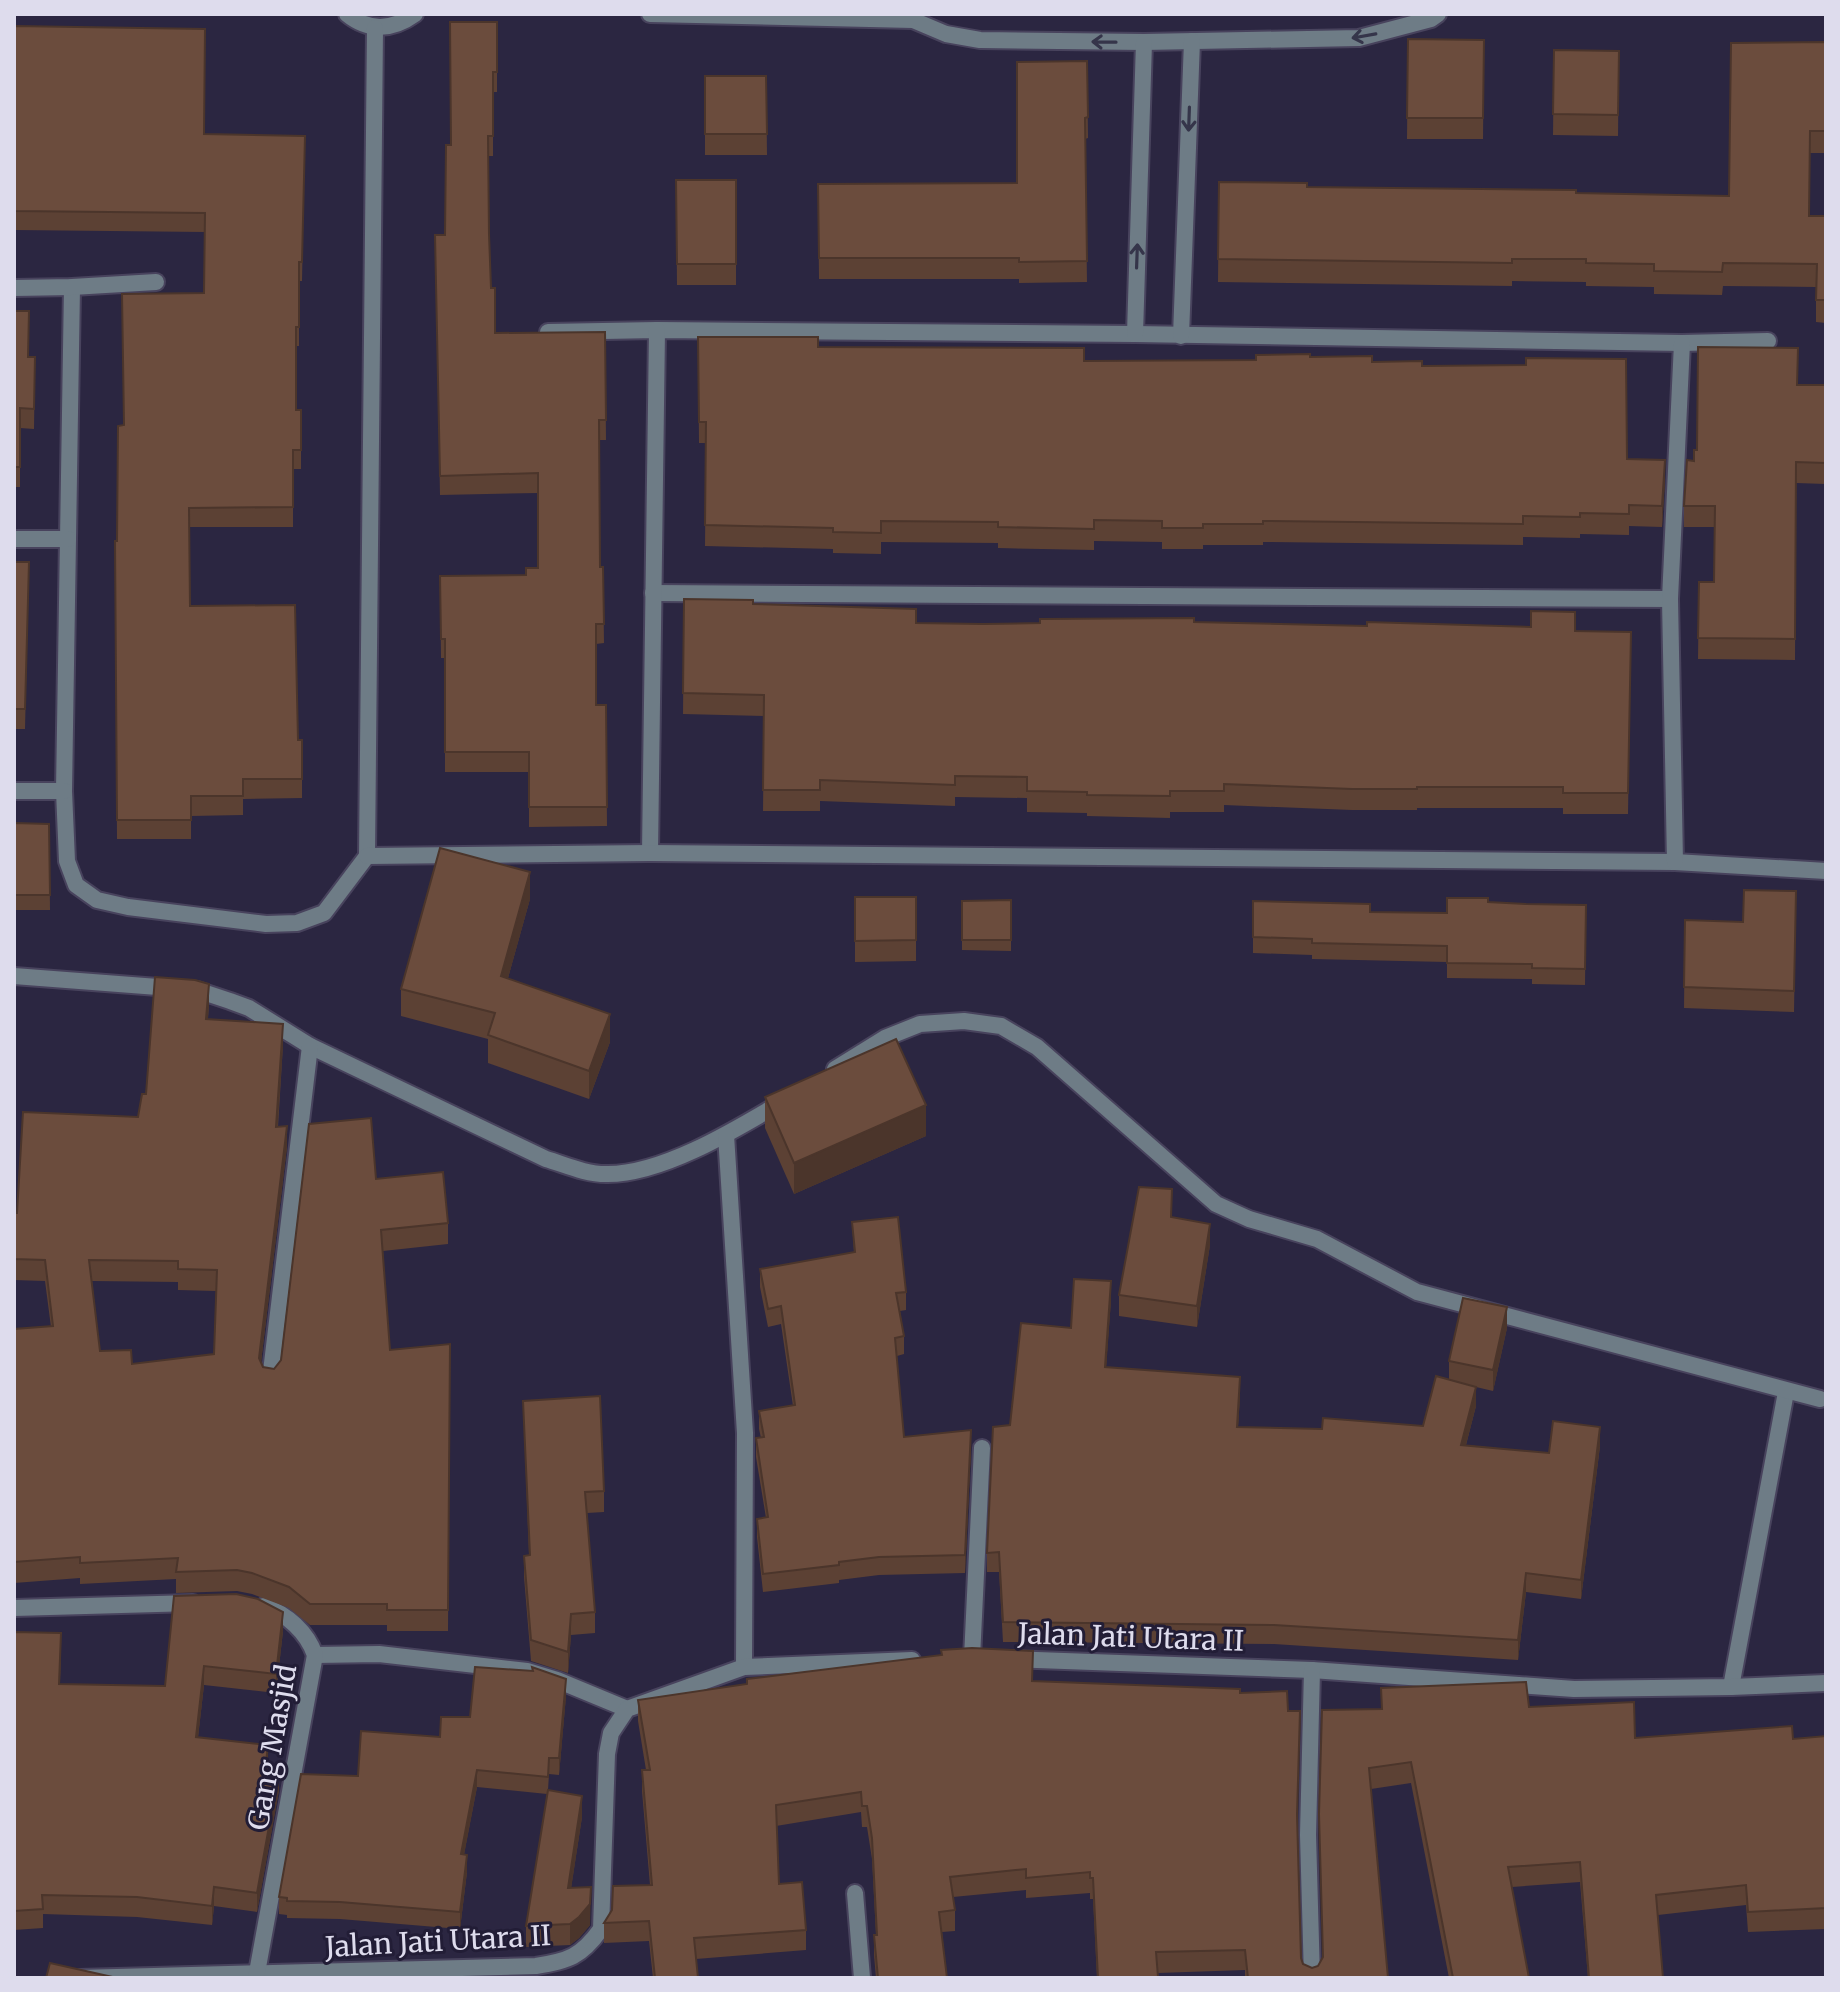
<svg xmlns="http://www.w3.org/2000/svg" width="1840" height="1992" viewBox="0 0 1840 1992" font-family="Merriweather,serif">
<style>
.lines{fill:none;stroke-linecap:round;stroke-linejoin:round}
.service-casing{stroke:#48435d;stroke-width:20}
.minor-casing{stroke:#48435d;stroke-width:20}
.service{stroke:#6e7c86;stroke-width:16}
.minor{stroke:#6e7c86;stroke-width:16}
.wall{fill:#5c4134;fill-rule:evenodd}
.shaded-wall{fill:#4b352b}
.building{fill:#6b4c3d;stroke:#4b352b;stroke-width:2;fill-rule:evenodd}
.oneway{stroke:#35354a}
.labels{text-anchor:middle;stroke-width:6;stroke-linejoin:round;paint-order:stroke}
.street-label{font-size:28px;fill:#dedced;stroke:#221d36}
</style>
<rect width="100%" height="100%" fill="#2b2641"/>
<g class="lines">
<defs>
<path id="service" d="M1731 1687 1786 1392"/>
<g id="minor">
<path d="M347 14C369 32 393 30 415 14"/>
<path d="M650 14 913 20 946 34 980 40 1144 42 1359 38 1431 19 1438 14"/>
<path d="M72 287 64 791 67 861 76 885 97 900 128 907 266 924 297 923 324 913 367 856 375 28"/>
<path d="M14 288 72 287 156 282"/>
<path d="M548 332 657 330 1135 334 1682 343 1768 341"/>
<path d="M1135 334 1144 42"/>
<path d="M1181 336 1192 41"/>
<path d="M14 539H68"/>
<path d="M653 593 1670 599"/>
<path d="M14 791H64"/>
<path d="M650 853 657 330"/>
<path d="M367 856 650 853 1675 862 1826 871"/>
<path d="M1675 862 1670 599 1682 343"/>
<path d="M14 976 197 990 230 1001 249 1008 310 1046 546 1159C566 1165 585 1174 606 1174 661 1175 735 1130 782 1102"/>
<path d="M835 1069 885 1038 920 1024 964 1021 1001 1026 1037 1047 1216 1204 1249 1219 1317 1239 1417 1292 1820 1399"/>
<path d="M726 1135 745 1433 744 1667"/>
<path d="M270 1380 310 1046"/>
<path d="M14 1608 193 1603"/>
<path d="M315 1655 379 1654 527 1671 557 1680 627 1709"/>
<path d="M972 1658 982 1448"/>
<path d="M1011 1659 1312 1670 1574 1689 1731 1687 1826 1683"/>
<path d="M855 1893 862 1978"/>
<path d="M79 1978 536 1966C568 1961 581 1957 601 1929L607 1754 611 1733 627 1709 744 1667 912 1660"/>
<path d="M256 1978 315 1655C307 1632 287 1614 264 1606"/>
<path d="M1312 1978 1308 1835 1312 1670"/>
</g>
</defs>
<!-- service casing -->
<use href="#service" class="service-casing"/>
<!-- minor casing -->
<use href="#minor" class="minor-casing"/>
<!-- service -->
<use href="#service" class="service"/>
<!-- minor -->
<use href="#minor" class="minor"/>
</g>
<!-- wall -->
<g class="wall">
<path d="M497 22V92H493V156H488L489 234 491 288 495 333 605 332 606 440H599L600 567H603L604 643 596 644V705H606L607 826 529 827V772H445V658H441L440 576 526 575 538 568V493L440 495 435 235H445L450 145Z"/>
<path d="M14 26 204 134 305 136 302 281H299V346H296V410H301V469H293V527H189L190 606 298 740H302V798L243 799V815L191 816V839H117L115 541H117L124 425 204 293 205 232 14 230Z"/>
<path d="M1408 39 1484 40 1483 139H1407Z"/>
<path d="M1826 42V153H1810L1809 216H1826V323L1816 322V287L1723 286 1722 295 1654 294V287L1586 286V282L1512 281V286L1218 282 1219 182 1307 187 1729 196Z"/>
<path d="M1554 50 1619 51 1618 136 1553 135Z"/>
<path d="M1087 61 1088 138 1085 139 1087 282 1019 283V279H819L818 184 1017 183Z"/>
<path d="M705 76H766L767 155H705Z"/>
<path d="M676 180H736V285H677Z"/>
<path d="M14 311 29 357H35L34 429 20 428V487H14Z"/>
<path d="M698 337 818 347 1084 361 1256 360 1310 357 1422 366 1627 459 1665 481 1662 527 1629 526V535L1580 534V538L1523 537V545L1263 542V545H1203V549H1162V542L1094 541V550L998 548V543L881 542V554L833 553V549L705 546 706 443H699Z"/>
<path d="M1797 385H1826V484L1796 483 1795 660 1698 659 1699 582H1714L1715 527H1684V506L1694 461 1697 450Z"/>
<path d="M14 562H29L25 729H14Z"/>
<path d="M684 599 753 604 916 623 983 624 1194 622 1631 632 1628 814H1563V808H1417V810H1352L1224 805V812H1170V818L1087 816V813L1027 812V798L955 797V806L820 801V811H763L764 716 683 714Z"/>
<path d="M14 823 49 824 50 910H14Z"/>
<path d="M1796 891 1794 1012 1684 1008 1685 920 1743 922Z"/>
<path d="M855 897H916V961L855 962Z"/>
<path d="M530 899 508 978 610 1042 589 1099 488 1063V1039L401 1016V989Z"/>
<path d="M1011 900V951L962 950V901Z"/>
<path d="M1253 901 1370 912 1447 913 1488 902 1526 904 1586 905 1585 985 1532 984V979L1447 978V962L1312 959V955L1253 953Z"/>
<path d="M209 1005 208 1019 283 1045 278 1127 287 1147 261 1362 263 1367 274 1369 281 1360 376 1179 448 1223V1244L383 1251 390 1350 450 1344 448 1631H387V1625H310L289 1608 252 1594 237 1591 176 1593V1579L80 1584V1578L14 1583V1329L51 1327 45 1281 14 1280V1213H17L138 1117 146 1094ZM92 1281 178 1282V1290L216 1291 214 1354 132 1364 100 1351Z"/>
<path d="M765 1097 926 1136 794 1194 765 1128Z"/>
<path d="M852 1222 906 1292V1310L900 1311 904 1336V1354L897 1356 904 1437 971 1448 965 1573 879 1575 839 1580V1583L763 1592 757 1537V1519L766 1518 756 1457V1438H761L759 1429V1411L793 1406 781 1324 768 1327 760 1287V1269L854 1253Z"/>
<path d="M1210 1245 1197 1327 1119 1316V1295Z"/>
<path d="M1111 1300 1106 1367 1240 1396 1238 1427 1322 1429 1423 1426 1449 1380V1361L1507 1328 1493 1391 1476 1387V1406L1466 1445 1549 1453 1600 1446 1581 1599 1526 1592 1518 1660 1274 1644 1003 1642 999 1572H987V1553L1010 1425 1071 1328Z"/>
<path d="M523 1401 604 1491V1512L587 1513 595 1612V1633L571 1635 568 1673 531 1661 524 1577V1556L529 1555Z"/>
<path d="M174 1596 283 1631 276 1693 204 1685 198 1737 268 1764 267 1771 279 1790 257 1912 214 1906 212 1925 137 1917 43 1914V1928L14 1930V1632L61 1653 60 1684 165 1686Z"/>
<path d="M1033 1681 1240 1693 1288 1711 1297 1824 1301 1958 1303 1964 1312 1968 1318 1966 1322 1958 1381 1709V1688L1529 1707 1635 1738 1793 1739 1826 1736V1929L1748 1932 1746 1905 1658 1915 1663 1978H1588L1580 1882 1512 1887 1529 1978H1449L1411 1783 1371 1789 1388 1978H1245V1970L1158 1973V1978H1097L1093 1899H1090V1893L1026 1898V1890L953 1897 955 1910V1931L942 1932 947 1978H876L874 1955V1935H876L872 1859 867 1827H862L861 1812 776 1826 779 1884 806 1930V1950L696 1959 698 1978H653L649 1941 604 1943V1923L650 1885 642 1791V1770H646L638 1721V1700Z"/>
<path d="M566 1696 559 1775 549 1774 548 1790 582 1817 571 1888 590 1925 579 1938 570 1945 526 1947V1926L547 1794 477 1787 464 1854 467 1872 460 1929 340 1919 287 1918V1915L279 1914V1897L358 1776 440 1737 470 1717Z"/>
</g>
<!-- shaded-wall -->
<g class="shaded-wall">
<path d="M1665 460V481L1662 527V506Z"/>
<path d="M530 872V899L501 1003V976Z"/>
<path d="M209 984V1005L206 1040V1019Z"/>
<path d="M610 1014V1042L589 1099V1071Z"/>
<path d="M283 1024V1045L276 1148V1127Z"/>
<path d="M926 1105V1136L794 1194V1163Z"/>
<path d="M287 1126V1147L259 1379V1358Z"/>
<path d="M1210 1224V1245L1197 1327V1306Z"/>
<path d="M1111 1281V1300L1105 1386V1367Z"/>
<path d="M1507 1307V1328L1493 1391V1370Z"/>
<path d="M1240 1377V1396L1237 1446V1427Z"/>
<path d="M1476 1387V1406L1461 1464V1445Z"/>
<path d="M1600 1427V1446L1581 1599V1580Z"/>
<path d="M971 1430V1448L965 1573V1555Z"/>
<path d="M1526 1573V1592L1518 1660V1640Z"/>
<path d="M283 1612V1631L276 1693V1674Z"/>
<path d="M571 1614V1635L568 1673V1652Z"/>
<path d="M204 1666V1685L196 1756V1737Z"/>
<path d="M566 1679V1696L559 1775V1758Z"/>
<path d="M268 1745V1764L265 1790V1771Z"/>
<path d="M477 1770V1787L461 1871V1854Z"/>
<path d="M279 1771V1790L257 1912V1893Z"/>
<path d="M582 1796V1817L568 1909V1888Z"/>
<path d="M467 1855V1872L460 1929V1912Z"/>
<path d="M214 1887V1906L212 1925V1906Z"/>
<path d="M591 1887 590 1925 579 1938 570 1945V1924Z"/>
</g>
<!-- building -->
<g class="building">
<path d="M450 22H497V72H493V136H488L489 234 491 288H495V333L605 332 606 420H599L600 567H603L604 624H596V705H606L607 807H529V752H445V639H441L440 576 526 575V568H538V473L440 476 435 235H445L446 145H451Z"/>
<path d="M14 26 205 29 204 134 305 136 302 262H299V327H296V410H301V450H293V507L189 508 190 606 295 605 298 740H302V779H243V796H191V820H117L115 541H117L118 426 124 425 122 294 204 293 205 213 14 211Z"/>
<path d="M1408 39 1484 40 1483 118H1407Z"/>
<path d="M1826 42V131H1810L1809 216H1826V300H1816L1817 264 1723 263 1722 272 1654 271V264L1586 263V259H1512V263L1218 259 1219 182 1307 183V187L1576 190V193L1729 196 1731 43Z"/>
<path d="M1554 50 1619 51 1618 115 1553 114Z"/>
<path d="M1087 61 1088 117 1085 118 1087 261 1019 262V258H819L818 184 1017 183V62Z"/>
<path d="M705 76H766L767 134H705Z"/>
<path d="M676 180H736V264H677Z"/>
<path d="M14 311H29L28 357H35L34 409 20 408V467H14Z"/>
<path d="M698 337H818V347L1084 348V361L1256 360V355L1310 354V357L1372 356V362L1422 361V366L1526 365V358L1626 359 1627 459 1665 460 1662 506 1629 505V514L1580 513V517L1523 516V524L1263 521V524H1203V528H1162V521L1094 520V529L998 527V522L881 521V533L833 532V528L705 525 706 422H699Z"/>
<path d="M1698 347 1798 348 1797 385H1826V463L1796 462 1795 639 1698 638 1699 582H1714L1715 506H1684L1687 460 1694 461V450H1697Z"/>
<path d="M14 562H29L25 709H14Z"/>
<path d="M684 599 753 600V604L916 609V623L983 624 1040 623V619L1194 618V622L1367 626V622L1531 627V611L1575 612V631L1631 632 1628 793H1563V787H1417V789H1352L1224 784V791H1170V796L1087 795V792L1027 791V777L955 776V785L820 780V790H763L764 695 683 693Z"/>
<path d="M14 823 49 824 50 895H14Z"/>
<path d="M440 848 530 872 501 976 610 1014 589 1071 488 1035 495 1013 401 989Z"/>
<path d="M1744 890 1796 891 1794 991 1684 987 1685 920 1743 922Z"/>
<path d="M855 897H916V940L855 941Z"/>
<path d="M1447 898H1488V902L1526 904 1586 905 1585 969 1532 968V964L1447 963V946L1312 943V939L1253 937V901L1370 904V912L1447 913Z"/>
<path d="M1011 900V940H962V901Z"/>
<path d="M155 977 195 980 209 984 206 1019 283 1024 276 1127 287 1126 259 1358 263 1367 274 1369 281 1360 309 1124 371 1118 376 1179 443 1172 448 1223 381 1230 390 1350 450 1344 448 1610H387V1604H310L289 1587 252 1573 237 1570 176 1572 178 1558 80 1563V1557L14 1562V1329L53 1326 45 1260 14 1259V1213H17L23 1112 138 1117 142 1094H146ZM89 1260 178 1261V1269L217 1270 214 1354 132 1364 131 1350 100 1351Z"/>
<path d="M896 1039 926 1105 794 1163 765 1097Z"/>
<path d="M1139 1187 1172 1189 1171 1217 1210 1224 1197 1306 1119 1295Z"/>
<path d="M898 1217 906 1292 896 1293 904 1336 895 1338 904 1437 971 1430 965 1555 879 1557 839 1562V1565L763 1574 757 1519 768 1517 756 1438 764 1437 759 1411 795 1405 781 1306 768 1309 760 1269 855 1252 852 1222Z"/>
<path d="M1074 1279 1111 1281 1105 1367 1240 1377 1237 1427 1322 1429 1323 1418 1423 1426 1436 1376 1476 1387 1461 1445 1549 1453 1553 1421 1600 1427 1581 1580 1526 1573 1518 1640 1274 1625 1003 1622 999 1552 987 1553 993 1427 1010 1425 1021 1323 1071 1328Z"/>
<path d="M1463 1298 1507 1307 1493 1370 1449 1361Z"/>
<path d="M600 1396 604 1491 585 1492 595 1612 571 1614 568 1652 531 1640 524 1556 530 1555 523 1401Z"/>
<path d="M236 1594 258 1599 283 1612 276 1674 204 1666 196 1737 268 1745 265 1771H279L257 1893 214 1887 212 1906 137 1897 42 1895 43 1909 14 1911V1632L61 1633 59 1684 165 1686 174 1596Z"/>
<path d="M972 1648 1033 1651 1032 1681 1240 1689V1693L1287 1691 1288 1711H1300L1297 1815 1301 1958 1303 1964 1312 1968 1318 1966 1323 1957 1319 1814 1322 1710 1382 1709 1381 1688 1526 1682 1529 1707 1634 1702 1635 1738 1792 1726 1793 1739 1826 1736V1908L1748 1912 1746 1885 1656 1895 1663 1978H1589L1580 1862 1508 1867 1529 1978H1453L1411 1762 1369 1768 1388 1978H1248L1245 1950 1156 1952 1158 1977 1098 1978 1093 1878H1090V1872L1026 1878V1869L950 1877 955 1910 939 1912 947 1978H878L874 1935H877L872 1838 867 1806H862L861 1792 776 1805 779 1884 802 1882 806 1930 694 1938 698 1978H655L649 1921 604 1923 612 1910 613 1886 652 1885 642 1770H650L638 1700 747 1684V1679L942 1655 941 1650Z"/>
<path d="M475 1667 533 1671 532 1667 566 1679 559 1758H549L548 1777 477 1770 461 1854 467 1855 460 1912 340 1902 287 1901V1898L279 1897 301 1774 358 1776 361 1731 440 1737 441 1717H470Z"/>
<path d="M548 1790 582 1796 568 1888 591 1887 590 1904 579 1917 570 1924 526 1926Z"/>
<path d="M50 1963 117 1978H46Z"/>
</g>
<!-- one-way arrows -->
<defs><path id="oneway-shaft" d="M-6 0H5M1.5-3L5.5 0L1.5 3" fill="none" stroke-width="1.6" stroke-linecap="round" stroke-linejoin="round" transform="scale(2)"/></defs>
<g class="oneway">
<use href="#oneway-shaft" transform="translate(1364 36) rotate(170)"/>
<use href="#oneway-shaft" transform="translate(1104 42) rotate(-179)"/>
<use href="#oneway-shaft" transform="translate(1189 119) rotate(92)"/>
<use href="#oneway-shaft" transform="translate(1137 256) rotate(-88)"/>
</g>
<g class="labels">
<!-- street labels -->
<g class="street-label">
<text transform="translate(1131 1637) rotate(2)" y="10">Jalan Jati Utara II</text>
<text transform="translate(272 1747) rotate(-80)" y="10">Gang Masjid</text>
<text transform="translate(438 1941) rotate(-3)" y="10">Jalan Jati Utara II</text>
</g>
</g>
<!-- border -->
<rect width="1840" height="1992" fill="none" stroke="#dedced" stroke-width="32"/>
</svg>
